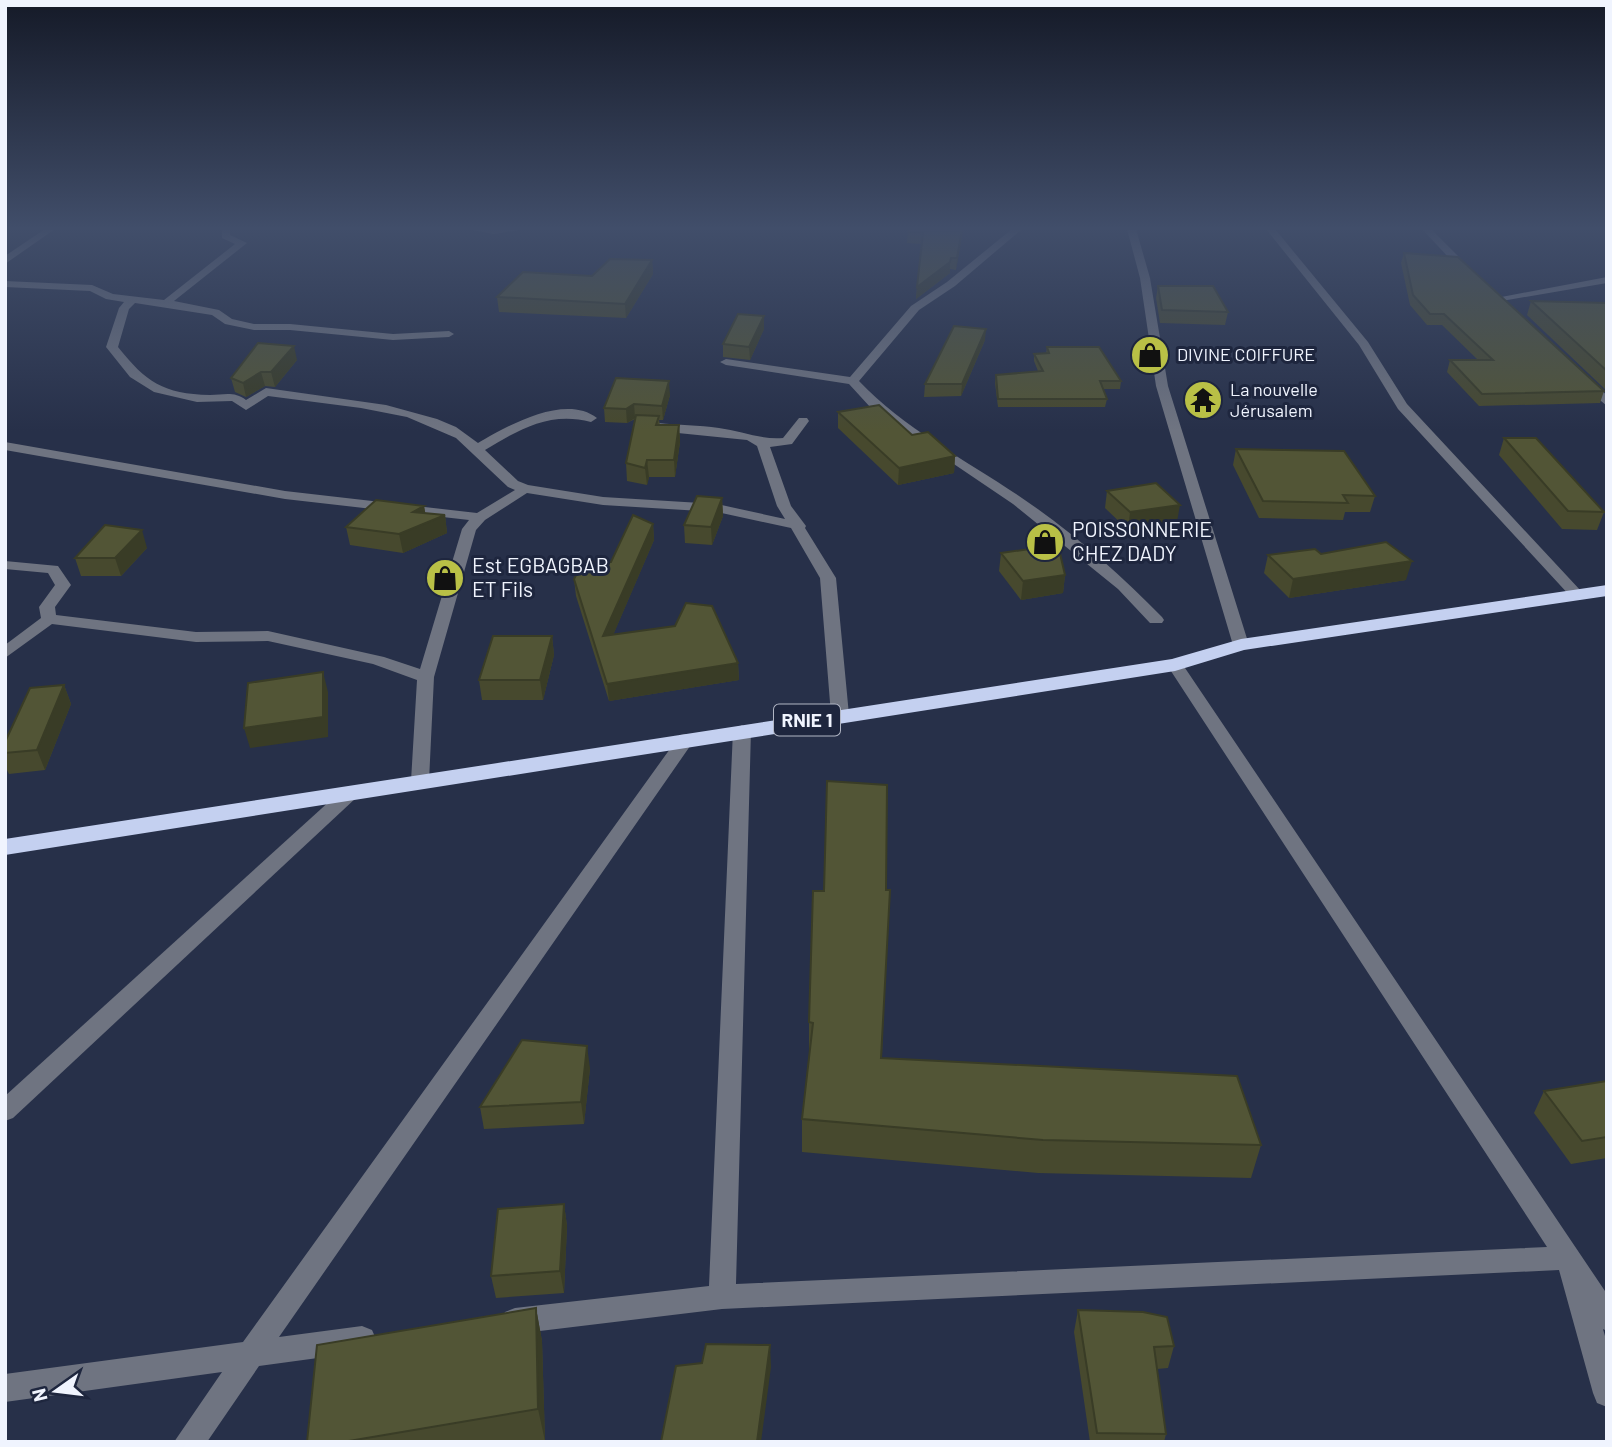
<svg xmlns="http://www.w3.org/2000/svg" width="1612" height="1447" viewBox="0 0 1612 1447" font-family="Barlow,sans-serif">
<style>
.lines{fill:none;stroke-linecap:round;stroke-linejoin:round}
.minor{fill:#6f7481;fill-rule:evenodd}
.highway{fill:#c4d0f0;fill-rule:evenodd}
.wall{fill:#47492e}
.shaded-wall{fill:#393c26}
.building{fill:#525536;stroke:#393c26;stroke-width:2}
.labels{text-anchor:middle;stroke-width:6;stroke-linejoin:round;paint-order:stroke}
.far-poi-label{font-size:18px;fill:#f0f4fe;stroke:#1e263e;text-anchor:start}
.shield{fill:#1e263e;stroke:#b1b6c4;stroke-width:2}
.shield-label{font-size:19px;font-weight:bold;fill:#f0f4fe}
.poi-label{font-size:21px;fill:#f0f4fe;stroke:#1e263e;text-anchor:start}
</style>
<rect width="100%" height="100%" fill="#273049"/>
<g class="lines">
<!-- minor -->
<g class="minor">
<path d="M45 229H55L5 264V256Z"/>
<path d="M222 229H230V235L247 243 174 301 219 310 232 319 254 324H290L393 334 449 331 454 334 449 337 393 340 290 330H254L225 324 212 315 135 303 129 309 118 347C146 382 163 394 210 395 224 395 234 391 246 400L266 388 386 405 437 419 456 427 478 443C507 426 565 393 597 418L591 422C550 411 520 429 485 450L518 481 528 485 603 497 717 504 785 519 777 506 757 446 747 440 658 431 652 427 658 423C678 425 699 425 719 428 741 431 762 440 783 438L799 418H807L809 421 792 444 770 447 791 506 806 526 805 528 836 578 849 715 846 719H834L831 715 820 578 791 528 717 512 603 505 527 493 485 520 476 530 434 677 429 781 427 785 420 787 411 781 417 680 373 664 268 641 196 642 52 624 5 658V645L41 618 39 607 55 585 48 573 5 569V561L58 566 71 585 55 607 56 615 196 632 268 631 384 657 420 669 462 529 469 520 285 499 5 450V442L285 491 477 513 515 490 508 487 456 438 407 417 361 408 268 396 246 410 232 401 197 402 154 392 130 377 106 347 119 308 124 302 106 299 90 291 5 287V281L92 285 113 294 164 300 235 244 222 238Z"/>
<path d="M467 229H526L494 234Z"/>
<path d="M1012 229H1022L955 286 919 310 859 381C903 428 966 460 1019 496 1070 530 1119 573 1162 617L1164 620 1162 623H1150L1118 589 1013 504 871 408 849 384 726 365 720 362 726 359 850 377 911 306 947 282Z"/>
<path d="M1127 229H1136L1150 278 1168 386 1249 645 1247 648 1241 650 1233 645 1156 386 1140 278Z"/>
<path d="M1266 229H1275L1368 342 1407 404 1581 591 1584 594 1581 597H1571L1398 409 1359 345Z"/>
<path d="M1422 229H1431L1474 272V276H1466Z"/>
<path d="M1607 277V283L1496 302 1491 299Z"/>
<path d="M1585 378 1607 395V406L1581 384 1579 382Z"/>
<path d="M1175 660 1183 665 1607 1294V1331L1603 1329 1607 1343V1407L1597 1403 1593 1393 1559 1270 722 1309 515 1334 505 1330 501 1321 505 1312 515 1308 709 1286 733 730 742 725 751 730 736 1284 1547 1247 1167 665Z"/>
<path d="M686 734 695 739 279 1337 362 1326 372 1330 376 1339 372 1348 362 1352 259 1366 207 1442H174L222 1372 5 1402V1374L243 1342 680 735Z"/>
<path d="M350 787 359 793 357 797 13 1118 5 1121V1096L343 789Z"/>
</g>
<!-- highway -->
<path class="highway" d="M1607 585V596L1244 650 1175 671 5 855V839L1172 659 1241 639Z"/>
</g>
<!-- wall -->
<g class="wall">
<path d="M908 229H963L956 270 950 269V273L916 299 921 244 907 243Z"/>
<path d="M1404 253 1604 391 1600 403 1479 406 1447 372 1450 360H1478L1442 325H1427L1410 305 1401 263Z"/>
<path d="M652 260 653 274 626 318 499 312 497 297 592 276Z"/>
<path d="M1158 286 1228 312 1225 325 1160 323 1156 298Z"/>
<path d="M1531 301 1607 303V391L1527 315Z"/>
<path d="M764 329 750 360 723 357V344Z"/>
<path d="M985 340 961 396 924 397 925 384Z"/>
<path d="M1047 347 1121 381 1120 389H1103L1107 399 1105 407H998L995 383 996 375 1038 371 1034 361V354H1046Z"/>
<path d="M297 360 275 387 265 386 246 397 235 392 231 378Z"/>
<path d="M670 395 663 420H659L660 425H679L680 442 675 477H649L647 485 627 481 626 463 635 419 627 423 605 422 604 408Z"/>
<path d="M838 412 912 435 955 456 954 473 898 485 838 428Z"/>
<path d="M1504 438 1604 512 1597 530 1562 529 1499 455Z"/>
<path d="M1236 449 1375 496 1370 512H1345L1343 520 1259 518 1233 465Z"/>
<path d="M1107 491 1177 522 1128 530 1105 508Z"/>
<path d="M722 498 723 516 712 545 685 543 684 525Z"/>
<path d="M424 506 425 513 445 515 447 533 403 553 350 545 346 527Z"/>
<path d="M653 524 654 540 613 635 738 663 739 680 609 701 576 596 574 579 611 562Z"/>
<path d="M147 548 121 576H81L75 558Z"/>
<path d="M1001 553 1065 575 1063 593 1021 600 999 571Z"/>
<path d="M1321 554 1406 580 1289 598 1264 573 1268 555Z"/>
<path d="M552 636 554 655 543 700H482L479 680Z"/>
<path d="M64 685 71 704 45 770 9 774 5 766V742Z"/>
<path d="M886 890 882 1058 1261 1145 1251 1178 1038 1173 802 1152V1119L809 1055V1022Z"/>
<path d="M590 1068 584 1124 484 1129 480 1107Z"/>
<path d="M1607 1081V1158L1571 1164 1534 1113 1544 1091Z"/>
<path d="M564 1204 567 1226 564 1293 496 1298 491 1276Z"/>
<path d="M536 1308 542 1341 545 1441 539 1442H307Z"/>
<path d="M1078 1310 1174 1346 1168 1368 1157 1369 1166 1434 1164 1442H1090L1074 1332Z"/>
</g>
<!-- shaded-wall -->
<g class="shaded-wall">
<path d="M962 229H963L956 270 957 258Z"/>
<path d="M652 260 653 274 626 318 625 304Z"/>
<path d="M950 262V273L916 299 917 287Z"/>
<path d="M764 316V329L750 360 749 347Z"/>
<path d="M986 329 985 340 961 396 962 384Z"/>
<path d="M294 346 297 360 275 387 271 372Z"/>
<path d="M261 372 265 386 246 397 243 383Z"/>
<path d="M669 381 670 395 663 420 662 406Z"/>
<path d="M634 404 635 418 627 423 626 409Z"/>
<path d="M679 425 680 442 675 477 674 460Z"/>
<path d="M955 456 954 473 898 485 899 468Z"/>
<path d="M647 460 649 477 647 485 645 468Z"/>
<path d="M722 498 723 516 712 545 711 527Z"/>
<path d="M1180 505 1177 522 1128 530 1130 512Z"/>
<path d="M424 506 427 522 445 515 447 533 403 553 399 534 413 512Z"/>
<path d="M653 524 654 540 605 654 603 636Z"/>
<path d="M142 530 147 548 121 576 115 558Z"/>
<path d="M1412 561 1406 580 1289 598 1293 579Z"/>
<path d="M1065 575 1063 593 1021 600 1023 581Z"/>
<path d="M552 636 554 655 543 700 540 680Z"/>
<path d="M738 663 739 680 609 701 607 684Z"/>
<path d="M323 672 328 692V737L250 748 244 728Z"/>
<path d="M64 685 71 704 45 770 37 750Z"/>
<path d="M587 1046 590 1068 584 1124 581 1102Z"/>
<path d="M564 1204 567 1226 564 1293 560 1271Z"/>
<path d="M536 1308 542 1341 545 1441 538 1409Z"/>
<path d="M770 1345 771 1367 761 1442H757Z"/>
</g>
<!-- building -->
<g class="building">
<path d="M908 229H962L957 258H951L950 262 917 287 923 233 908 232Z"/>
<path d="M1404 253 1458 257 1604 391 1482 394 1450 360H1493L1444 314H1430L1413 295Z"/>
<path d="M610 259 652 260 625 304 497 297 523 272 592 276Z"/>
<path d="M1158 286H1213L1228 312 1162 310Z"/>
<path d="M1531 301 1607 303V371Z"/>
<path d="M738 314 764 316 749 347 723 344Z"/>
<path d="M954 326 986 329 962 384H925Z"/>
<path d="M258 343 294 346 271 372H261L243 383 231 378Z"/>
<path d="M1047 347H1099L1121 381H1100L1107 399H998L996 375 1043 371 1034 354 1049 353Z"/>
<path d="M616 378 669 381 662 406 634 404 626 409 604 408Z"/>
<path d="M879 405 912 435 928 432 955 456 899 468 838 412Z"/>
<path d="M636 415 659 416 656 425H679L674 460H647L645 468 626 463Z"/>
<path d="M1504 438H1536L1604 512 1568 511Z"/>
<path d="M1236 449 1344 451 1375 496 1343 495 1348 503 1263 501Z"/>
<path d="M1156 483 1180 505 1130 512 1107 491Z"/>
<path d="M697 496 722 498 711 527 684 525Z"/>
<path d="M376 500 424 506 413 512 445 515 399 534 346 527Z"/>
<path d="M633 515 653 524 603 636 675 626 686 603 712 606 738 663 607 684 574 579 583 562H611Z"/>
<path d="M105 525 142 530 115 558H75Z"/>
<path d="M1386 542 1412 561 1293 579 1268 555 1315 549 1321 554Z"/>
<path d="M1058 545 1065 575 1023 581 1001 553Z"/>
<path d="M493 636H552L540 680H479Z"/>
<path d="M323 672V717L244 728 248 683Z"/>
<path d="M64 685 37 750 5 753V742L30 688Z"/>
<path d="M827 781 887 785 886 890H890L881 1058 1237 1076 1261 1145 1043 1140 802 1119 813 1023 809 1022 813 891H824Z"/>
<path d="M522 1040 587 1046 581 1102 480 1107Z"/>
<path d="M1607 1081V1137L1582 1141 1544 1091Z"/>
<path d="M564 1204 560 1271 491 1276 498 1209Z"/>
<path d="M536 1308 538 1409 343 1442H307L317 1345Z"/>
<path d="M1078 1310 1143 1312 1167 1317 1174 1346 1154 1347 1166 1434 1097 1433Z"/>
<path d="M706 1344 770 1345 757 1442H661L676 1366 702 1363Z"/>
</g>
<!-- sky -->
<linearGradient id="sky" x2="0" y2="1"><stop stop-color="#151a28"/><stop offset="0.53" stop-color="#414e6a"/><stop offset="1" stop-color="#414e6a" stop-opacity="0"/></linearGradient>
<rect width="1612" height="431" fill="url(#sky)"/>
<!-- icons -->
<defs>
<symbol id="shop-disc" viewBox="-11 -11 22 22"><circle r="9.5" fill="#b9c046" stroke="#1e263e"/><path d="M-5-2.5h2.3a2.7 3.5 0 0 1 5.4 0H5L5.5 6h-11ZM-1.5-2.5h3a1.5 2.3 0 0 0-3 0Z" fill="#111"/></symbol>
<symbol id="temple-disc" viewBox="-11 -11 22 22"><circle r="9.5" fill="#b9c046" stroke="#1e263e"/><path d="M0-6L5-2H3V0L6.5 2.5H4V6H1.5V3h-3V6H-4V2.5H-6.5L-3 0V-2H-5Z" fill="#111"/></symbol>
</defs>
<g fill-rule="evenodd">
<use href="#shop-disc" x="1128" y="333" width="44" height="44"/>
<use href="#temple-disc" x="1181" y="378" width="44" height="44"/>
<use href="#shop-disc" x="1023" y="520" width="44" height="44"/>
<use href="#shop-disc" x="423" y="556" width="44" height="44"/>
</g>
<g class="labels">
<!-- far-poi labels -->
<g class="far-poi-label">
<text x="1177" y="361">DIVINE COIFFURE</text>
<text x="1230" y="396">La nouvelle<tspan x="1230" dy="21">Jérusalem</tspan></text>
</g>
<!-- shield labels -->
<rect class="shield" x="774" y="704.5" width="66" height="31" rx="5"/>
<g class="shield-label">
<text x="807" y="727">RNIE 1</text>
</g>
<!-- poi labels -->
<g class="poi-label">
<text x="1072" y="537">POISSONNERIE<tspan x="1072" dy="24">CHEZ DADY</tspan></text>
<text x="472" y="573">Est EGBAGBAB<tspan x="472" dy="24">ET Fils</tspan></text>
</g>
</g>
<!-- border -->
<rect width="1612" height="1447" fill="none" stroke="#f0f4fe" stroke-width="14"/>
<!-- north arrow -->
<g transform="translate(56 1391) rotate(256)" stroke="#1e263e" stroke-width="5" paint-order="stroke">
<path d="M0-5L12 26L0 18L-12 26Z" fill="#f0f4fe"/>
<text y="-10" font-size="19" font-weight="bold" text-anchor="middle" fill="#f0f4fe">N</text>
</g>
</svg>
